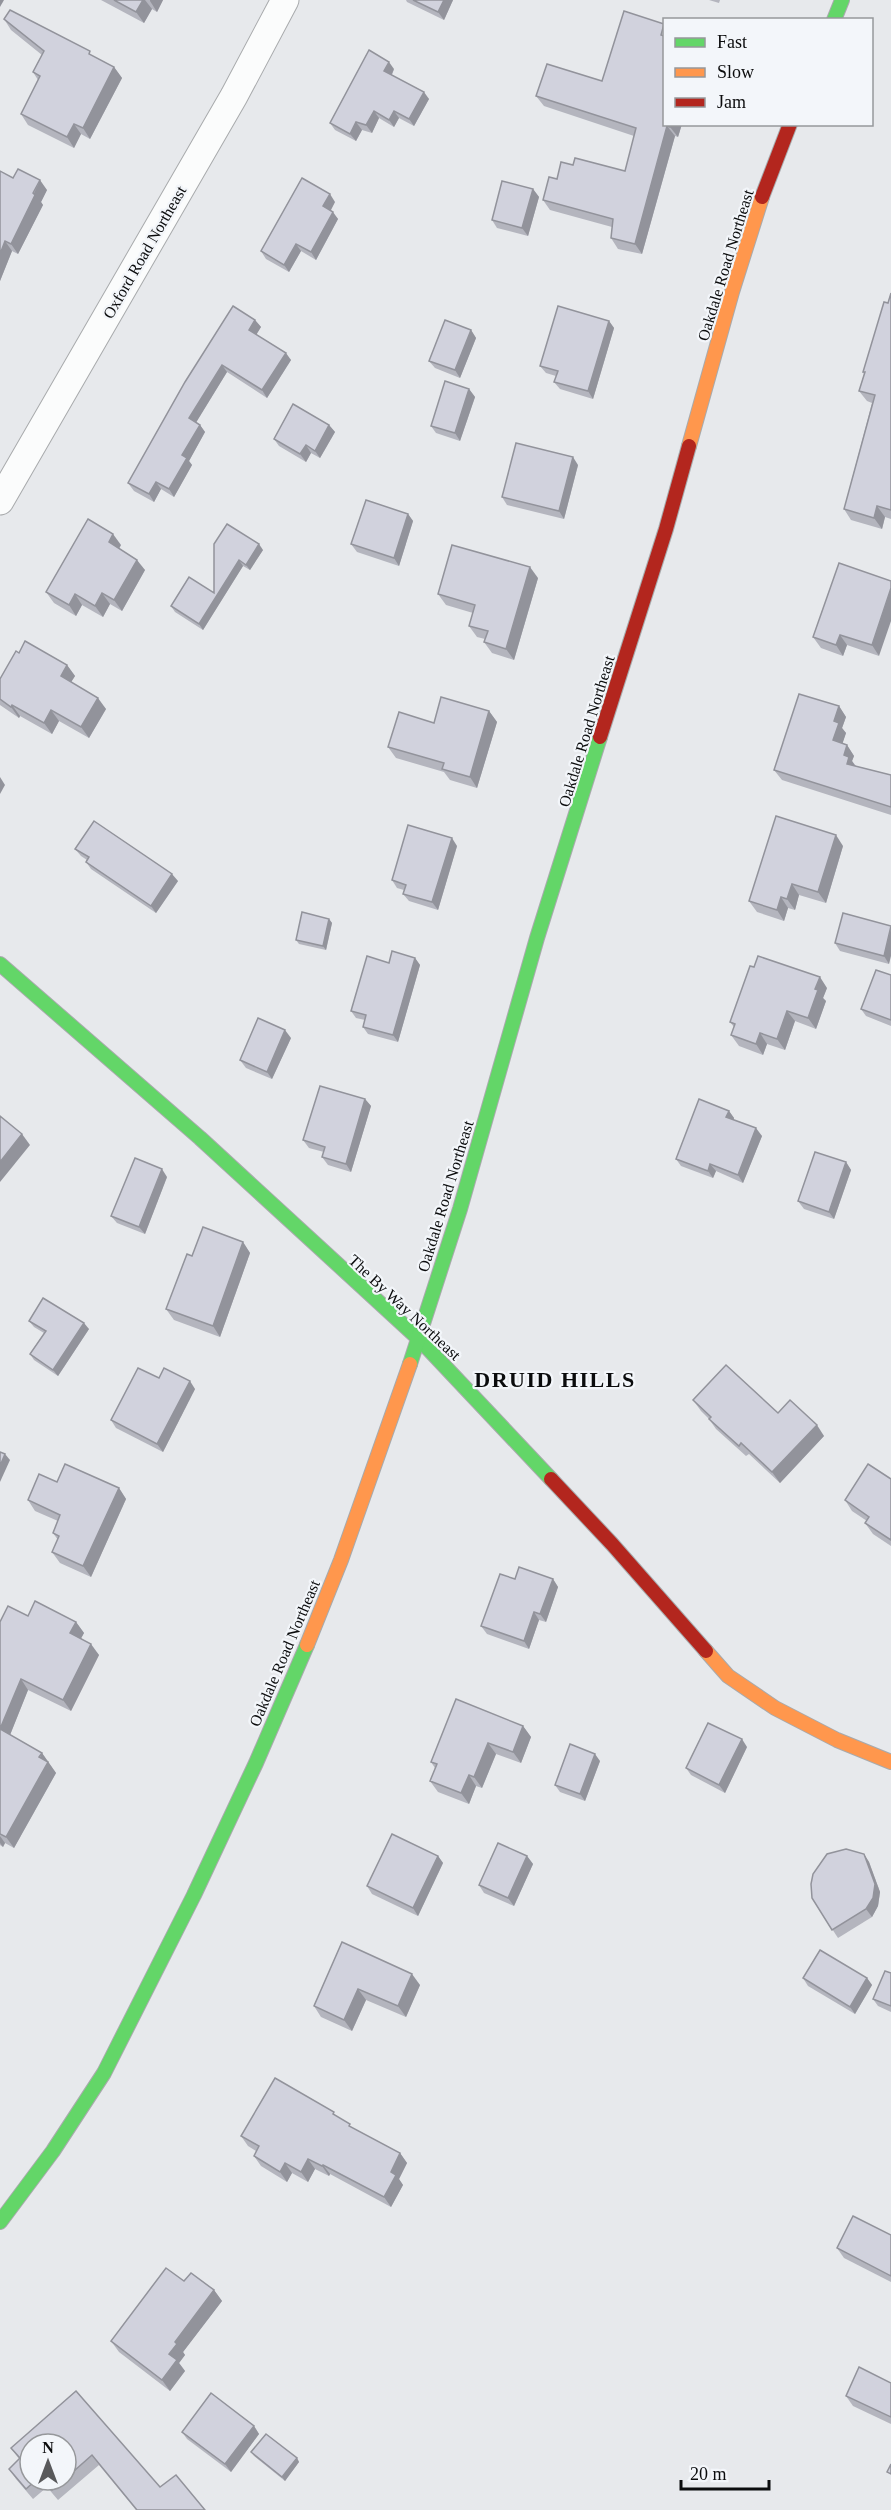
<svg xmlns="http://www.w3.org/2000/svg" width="891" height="2510" viewBox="0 0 891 2510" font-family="'Times New Roman',serif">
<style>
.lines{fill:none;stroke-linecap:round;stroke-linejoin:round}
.street-casing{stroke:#a8aaac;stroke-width:29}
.fast-casing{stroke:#a8aaac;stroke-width:16}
.slow-casing{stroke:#a8aaac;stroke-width:16}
.jam-casing{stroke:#a8aaac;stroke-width:16}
.street{stroke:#fbfcfc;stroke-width:27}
.fast{stroke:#63d668;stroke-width:14}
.slow{stroke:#ff974d;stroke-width:14}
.jam{stroke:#b3261e;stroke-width:14}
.wall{fill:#b4b5be;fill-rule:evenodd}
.shaded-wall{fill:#92939b}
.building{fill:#d1d2dd;stroke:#92939b;stroke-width:1.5}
.labels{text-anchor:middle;stroke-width:4.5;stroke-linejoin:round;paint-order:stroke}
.street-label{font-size:16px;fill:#0b0c0d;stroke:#f3f6fa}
.district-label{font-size:22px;font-weight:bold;letter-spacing:1.5px;fill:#0b0c0d;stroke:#f3f6fa}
</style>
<rect width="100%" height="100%" fill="#e7e9ec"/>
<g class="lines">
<defs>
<path id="street" d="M0 501 234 96 285 0"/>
<g id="fast">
<path d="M834 20 842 0"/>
<path d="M0 964 200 1138 419 1339 551 1479"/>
<path d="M410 1364 460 1209 537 938 600 737"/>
<path d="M0 2222 53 2151 104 2073 194 1895 256 1763 307 1645"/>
</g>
<g id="slow">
<path d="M689 446 732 292 762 197"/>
<path d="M307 1645 341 1560 410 1364"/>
<path d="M706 1651 728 1676 775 1708 837 1740 891 1762"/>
</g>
<g id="jam">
<path d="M762 197 790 124"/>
<path d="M600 737 666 529 689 446"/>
<path d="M551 1479 612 1544 706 1651"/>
</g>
</defs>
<!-- street casing -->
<use href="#street" class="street-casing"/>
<!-- fast casing -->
<use href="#fast" class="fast-casing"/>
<!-- slow casing -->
<use href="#slow" class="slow-casing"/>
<!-- jam casing -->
<use href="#jam" class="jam-casing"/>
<!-- street -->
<use href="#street" class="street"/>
<!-- fast -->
<use href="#fast" class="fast"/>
<!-- slow -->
<use href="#slow" class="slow"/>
<!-- jam -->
<use href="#jam" class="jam"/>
</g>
<!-- wall -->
<g class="wall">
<path d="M101 0H163L157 12 152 9 144 23Z"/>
<path d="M406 0H453L444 20 407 2Z"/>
<path d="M709 0H720L719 3Z"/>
<path d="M4 19 94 57 114 67 122 78 90 139 81 134 74 148 28 125 21 114 38 80 33 72 42 55 11 30Z"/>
<path d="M394 69 392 75 429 99 414 126 399 118 394 127 379 118 372 133 362 130 356 141 335 130 330 123Z"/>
<path d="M536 96 682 124 678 137 675 136 642 254 618 249 611 238 612 227 550 210 543 200 557 179 573 165 625 171 634 136 544 106Z"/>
<path d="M0 171 13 178 47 190 41 202 43 205 18 254 12 251 0 281Z"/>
<path d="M533 189 539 197 528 236 497 228 492 220Z"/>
<path d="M335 202 330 210 338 219 316 260 301 251 289 272 266 259 261 251Z"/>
<path d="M891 293V519L885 517 882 529 851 520 844 509 872 403 867 401 859 391 864 374 863 372Z"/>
<path d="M255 320 261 327 256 334 291 360 267 398 227 372 196 422 200 425 205 432 189 461 192 465 174 497 161 489 154 502 134 491 128 483Z"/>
<path d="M609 321 614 328 593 399 560 389 554 382 556 376 546 373 540 366Z"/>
<path d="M471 330 476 338 460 378 435 368 429 361Z"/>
<path d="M469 389 475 397 460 441 436 433 431 426Z"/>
<path d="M329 425 335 432 320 458 311 453 306 462 279 446 274 439Z"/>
<path d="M578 465 564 519 507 505 502 497Z"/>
<path d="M408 514 413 521 399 566 357 552 351 544Z"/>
<path d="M214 544 263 550 250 570 243 566 203 630 175 612 171 606 214 593Z"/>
<path d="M121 545 119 549 145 570 122 611 110 604 103 617 82 605 76 616 54 603 46 592Z"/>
<path d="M839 563 879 656 847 645 843 656 821 648 813 637Z"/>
<path d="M538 578 514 660 492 653 484 642 485 639 477 637 469 626 473 613 446 605 438 594Z"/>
<path d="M19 653 67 665 75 676 71 682 106 709 89 738 59 721 52 734 20 716 19 718 0 705V679Z"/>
<path d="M839 706 846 717 842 728 846 733 842 744 847 745 854 756 852 761 856 766 891 775V815L782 780 774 770Z"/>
<path d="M489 711 497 722 477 788 450 780 444 772 396 758 388 747 434 723Z"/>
<path d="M457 846 438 910 409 901 403 894 404 890 397 888 392 880Z"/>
<path d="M843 846 826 903 799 895 795 910 788 908 784 921 757 912 749 901Z"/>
<path d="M75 849 178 881 156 913 91 869 86 862 87 860 81 856Z"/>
<path d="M329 919 332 923 326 950 299 944 296 940Z"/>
<path d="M891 926 889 964 840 951 835 943Z"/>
<path d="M415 958 420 965 398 1042 368 1034 363 1027 365 1020 356 1018 351 1011 389 963Z"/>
<path d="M891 975V1026L866 1016 861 1009Z"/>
<path d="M827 988 823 998 826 1001 816 1029 795 1021 785 1050 767 1044 763 1055 739 1046 731 1035 734 1027 730 1022Z"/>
<path d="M291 1038 272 1079 246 1068 240 1060Z"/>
<path d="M365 1099 371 1106 351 1172 328 1165 322 1157 324 1152 309 1148 303 1140Z"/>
<path d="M729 1111 734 1118V1120L762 1136 743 1183 716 1171 713 1178 681 1166 676 1159Z"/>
<path d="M846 1162 851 1170 834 1219 804 1209 798 1201Z"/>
<path d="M167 1177 145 1234 117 1223 111 1216Z"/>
<path d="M243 1242 250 1253 220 1337 174 1320 166 1309 192 1256Z"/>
<path d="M29 1321 89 1329 58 1376 34 1360 30 1354 44 1333 34 1327Z"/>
<path d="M159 1378 195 1389 163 1452 116 1428 111 1420Z"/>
<path d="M693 1400 778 1413 824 1436 780 1483 749 1454 746 1456 716 1429 709 1419 701 1411Z"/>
<path d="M891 1479V1546L873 1534 865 1523 867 1521 852 1511 845 1500Z"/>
<path d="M57 1482 119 1488 126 1499 91 1577 60 1563 52 1552 58 1540 53 1533 58 1521 35 1511 28 1500Z"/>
<path d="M515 1579H553L558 1587 546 1622 539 1620 529 1649 487 1634 481 1626Z"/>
<path d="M28 1616 76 1622 84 1633 81 1638 99 1655 71 1711 28 1690 10 1735 42 1753 56 1773 14 1848 5 1843 3 1847 0 1845V1622Z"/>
<path d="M523 1726 531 1737 521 1763 496 1754 482 1788 476 1786 469 1804 438 1792 430 1781 435 1768 431 1762Z"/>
<path d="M747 1747 725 1793 691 1775 686 1768Z"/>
<path d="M600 1761 585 1801 560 1792 555 1785Z"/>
<path d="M864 1854 869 1862 880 1892 878 1906 872 1917 838 1938 812 1898Z"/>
<path d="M438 1856 443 1863 418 1916 372 1894 367 1886Z"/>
<path d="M527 1856 533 1864 514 1906 484 1893 479 1885Z"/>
<path d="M342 1942 420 1985 406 2017 366 2000 352 2031 321 2017 314 2006Z"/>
<path d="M891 1973V2012L878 2006 873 1999Z"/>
<path d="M803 1978H867L872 1985 855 2014 808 1986Z"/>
<path d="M337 2117 353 2128 400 2153 407 2163 399 2179 403 2185 391 2207 330 2174 329 2176 315 2169 308 2182 292 2173 287 2182 261 2166 254 2156 256 2151 248 2146 241 2136Z"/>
<path d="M891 2235V2282L844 2258 837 2248Z"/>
<path d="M184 2281 214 2290 222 2301 183 2352 185 2355 179 2363 185 2371 170 2391 119 2352 111 2341Z"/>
<path d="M891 2383V2424L853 2406 846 2396Z"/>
<path d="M76 2391 160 2487 205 2510H136L99 2465 58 2500 47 2487 33 2499 16 2479 9 2469 19 2459 11 2448ZM66 2444V2480H30Z"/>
<path d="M254 2426 259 2434 231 2472 187 2439 182 2432Z"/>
<path d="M251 2452 297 2458 299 2462 285 2481 254 2456Z"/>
</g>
<!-- shaded-wall -->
<g class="shaded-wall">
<path d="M0 0H4L0 7Z"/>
<path d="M143 0H145L152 9 144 23 136 12Z"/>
<path d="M150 0H163L157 12 150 1Z"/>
<path d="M444 0H453L444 20 438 12Z"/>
<path d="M389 62 394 69 390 78 384 71Z"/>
<path d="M114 67 122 78 90 139 83 128Z"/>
<path d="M424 92 429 99 414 126 409 119Z"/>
<path d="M374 111 379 118 372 133 366 125Z"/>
<path d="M394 111 399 118 394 127 389 120Z"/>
<path d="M356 122 362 130 356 141 350 134Z"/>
<path d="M74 124 81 134 74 148 67 137Z"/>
<path d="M671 124H682L678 137 670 127Z"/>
<path d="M667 126 675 136 642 254 635 244Z"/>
<path d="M40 180 47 190 41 202 43 205 18 254 11 244Z"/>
<path d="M533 189 539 197 528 236 522 228Z"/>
<path d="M330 194 335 202 329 214 323 206Z"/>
<path d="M333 212 338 219 316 260 311 252Z"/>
<path d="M5 241 12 251 0 281V254Z"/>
<path d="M296 244 301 251 289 272 284 265Z"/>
<path d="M255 320 261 327 255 337 249 330Z"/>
<path d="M609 321 614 328 593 399 588 391Z"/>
<path d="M471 330 476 338 460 378 455 370Z"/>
<path d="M286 353 291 360 267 398 262 390Z"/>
<path d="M222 365 227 372 194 426 189 418Z"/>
<path d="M469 389 475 397 460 441 455 433Z"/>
<path d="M200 425 205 432 189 461 192 465 174 497 169 489 182 455Z"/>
<path d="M329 425 335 432 320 458 315 451Z"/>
<path d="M306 445 311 453 306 462 300 454Z"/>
<path d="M573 457 578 465 564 519 559 511Z"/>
<path d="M156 482 161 489 154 502 149 494Z"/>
<path d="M877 506 885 517 882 529 874 518Z"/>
<path d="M408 514 413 521 399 566 394 558Z"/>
<path d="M113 534 121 545 116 553 109 542Z"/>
<path d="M259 544 263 550 250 570 246 565Z"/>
<path d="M137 560 145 570 122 611 114 600Z"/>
<path d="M239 560 243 566 203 630 199 624Z"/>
<path d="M530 567 538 578 514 660 506 649Z"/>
<path d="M891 588V621L879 656 872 645Z"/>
<path d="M102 593 110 604 103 617 95 606Z"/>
<path d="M75 594 82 605 76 616 69 605Z"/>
<path d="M840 635 847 645 843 656 836 645Z"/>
<path d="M67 665 75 676 68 687 61 676Z"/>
<path d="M98 698 106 709 89 738 81 727Z"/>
<path d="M12 705 20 716 19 718 11 707Z"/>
<path d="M839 706 846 717 842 728 846 733 840 751 833 740 834 721Z"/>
<path d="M51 710 59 721 52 734 44 723Z"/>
<path d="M489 711 497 722 477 788 470 777Z"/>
<path d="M847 745 854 756 852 761 856 767 847 764 844 755Z"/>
<path d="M0 777 5 785 0 794Z"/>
<path d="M836 835 843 846 826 903 818 892Z"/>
<path d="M452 838 457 846 438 910 432 902Z"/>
<path d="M172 874 178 881 156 913 151 906Z"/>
<path d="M792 884 799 895 795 910 787 899Z"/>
<path d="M781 897 788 908 784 921 777 910Z"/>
<path d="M329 919 332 923 326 950 323 946Z"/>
<path d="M891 928V956L889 964 884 956Z"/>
<path d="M415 958 420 965 398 1042 393 1035Z"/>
<path d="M820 977 827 988 823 998 826 1001 816 1029 808 1018 815 989Z"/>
<path d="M787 1011 795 1021 785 1050 777 1039Z"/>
<path d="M285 1030 291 1038 272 1079 267 1072Z"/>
<path d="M760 1033 767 1044 763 1055 756 1044Z"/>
<path d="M365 1099 371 1106 351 1172 346 1164Z"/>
<path d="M729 1111 734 1118 732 1124 726 1117Z"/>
<path d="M756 1128 762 1136 743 1183 738 1175Z"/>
<path d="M22 1134 30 1145 0 1182V1162Z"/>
<path d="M846 1162 851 1170 834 1219 829 1212Z"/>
<path d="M710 1164 716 1171 713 1178 708 1171Z"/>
<path d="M162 1169 167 1177 145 1234 139 1227Z"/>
<path d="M243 1242 250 1253 220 1337 213 1326Z"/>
<path d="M84 1323 89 1329 58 1376 53 1370Z"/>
<path d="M190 1381 195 1389 163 1452 157 1444Z"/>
<path d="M817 1425 824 1436 780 1483 772 1472Z"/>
<path d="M5 1454 10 1460 0 1482V1466Z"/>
<path d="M119 1488 126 1499 91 1577 83 1566Z"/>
<path d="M553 1579 558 1587 546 1622 540 1614Z"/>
<path d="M534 1612 539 1620 529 1649 524 1641Z"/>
<path d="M76 1622 84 1633 78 1644 70 1633Z"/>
<path d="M91 1644 99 1655 71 1711 63 1700Z"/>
<path d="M21 1679 28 1690 8 1740 0 1729Z"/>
<path d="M523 1726 531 1737 521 1763 513 1752Z"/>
<path d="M742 1739 747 1747 725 1793 719 1785Z"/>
<path d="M488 1743 496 1754 482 1788 474 1777Z"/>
<path d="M42 1753 56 1773 14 1848 6 1837Z"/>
<path d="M595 1754 600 1761 585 1801 580 1794Z"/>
<path d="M469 1775 476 1786 469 1804 461 1793Z"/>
<path d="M0 1836 5 1843 3 1847 0 1843Z"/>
<path d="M864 1854 869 1862 880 1892 878 1906 872 1917 866 1909Z"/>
<path d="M438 1856 443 1863 418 1916 413 1908Z"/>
<path d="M527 1856 533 1864 514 1906 508 1898Z"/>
<path d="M412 1974 420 1985 406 2017 398 2006Z"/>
<path d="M867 1978 872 1985 855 2014 850 2007Z"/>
<path d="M358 1989 366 2000 352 2031 344 2020Z"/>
<path d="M400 2153 407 2163 399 2179 403 2185 391 2207 384 2197 391 2172Z"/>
<path d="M308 2159 315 2169 308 2182 301 2172Z"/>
<path d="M285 2163 292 2173 287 2182 280 2172Z"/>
<path d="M323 2165 330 2174 329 2176 322 2166Z"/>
<path d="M214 2290 222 2301 183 2352 185 2355 179 2363 185 2371 170 2391 162 2380 169 2354 175 2342Z"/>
<path d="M254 2426 259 2434 231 2472 225 2464Z"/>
<path d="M297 2458 299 2462 285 2481 282 2477Z"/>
</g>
<!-- building -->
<g class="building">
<path d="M114 0H143L136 12Z"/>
<path d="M413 0H444L438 12Z"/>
<path d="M10 10 90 51 89 54 114 67 83 128 74 124 67 137 21 114 40 76 33 72 44 51 4 19Z"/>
<path d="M624 11 664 24 661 35 664 36V124H671L670 127 667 126 635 244 611 238 613 219 543 200 549 177 557 179 561 162 573 165 575 158 625 171 636 128 536 96 547 64 602 81Z"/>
<path d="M369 50 389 62 384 71 424 92 409 119 394 111 389 120 374 111 366 125 356 122 350 134 330 123Z"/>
<path d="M18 169 40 180 33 193 35 195 11 244 5 241 0 254V171L13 178Z"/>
<path d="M302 178 330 194 323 206 333 212 311 252 296 244 284 265 261 251Z"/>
<path d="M502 181 533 189 522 228 492 220Z"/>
<path d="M891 293V510L877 506 874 518 844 509 875 395 859 391 865 372H863L884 302 888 303Z"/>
<path d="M233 306 255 320 249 330 286 353 262 390 222 365 189 418 200 425 182 455 187 458 169 489 156 482 149 494 128 483 185 382Z"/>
<path d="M558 306 609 321 588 391 554 382 558 371 540 366Z"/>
<path d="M445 320 471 330 455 370 429 361Z"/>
<path d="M445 381 469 389 455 433 431 426Z"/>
<path d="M293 404 329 425 315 451 306 445 300 454 274 439Z"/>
<path d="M516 443 573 457 559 511 502 497Z"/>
<path d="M366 500 408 514 394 558 351 544Z"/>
<path d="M88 519 113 534 109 542 137 560 114 600 102 593 95 606 75 594 69 605 46 592Z"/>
<path d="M227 524 259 544 246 565 239 560 199 624 171 606 189 577 214 593V544Z"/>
<path d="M452 545 530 567 506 649 484 642 488 631 469 626 475 605 438 594Z"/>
<path d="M839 563 891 581V588L872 645 840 635 836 645 813 637Z"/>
<path d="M25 641 67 665 61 676 98 698 81 727 51 710 44 723 12 705 11 707 0 699V679L16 651 19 653Z"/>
<path d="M799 694 839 706 834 721 839 723 833 740 847 745 844 755 849 757 847 764 891 775V807L774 770Z"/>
<path d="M441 697 489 711 470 777 442 769 444 763 388 747 399 712 434 723Z"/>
<path d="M776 816 836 835 818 892 792 884 787 899 781 897 777 910 749 901Z"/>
<path d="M94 821 172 874 151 906 86 862 89 857 75 849Z"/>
<path d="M408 825 452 838 432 902 403 894 406 885 392 880Z"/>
<path d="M302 912 329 919 323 946 296 940Z"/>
<path d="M843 913 891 926 884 956 835 943Z"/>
<path d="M392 951 415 958 393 1035 363 1027 366 1015 351 1011 367 956 389 963Z"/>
<path d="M758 956 820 977 815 989 818 990 808 1018 787 1011 777 1039 760 1033 756 1044 731 1035 735 1024 730 1022 750 966 754 967Z"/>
<path d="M876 970 891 975V1020L861 1009Z"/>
<path d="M258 1018 285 1030 267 1072 240 1060Z"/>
<path d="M320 1086 365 1099 346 1164 322 1157 325 1147 303 1140Z"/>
<path d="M699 1099 729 1111 726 1117 756 1128 738 1175 710 1164 708 1171 676 1159Z"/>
<path d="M0 1116 22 1134 0 1162Z"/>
<path d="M815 1152 846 1162 829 1212 798 1201Z"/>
<path d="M135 1158 162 1169 139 1227 111 1216Z"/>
<path d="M203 1227 243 1242 213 1326 166 1309 187 1254 192 1256Z"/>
<path d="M43 1298 84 1323 53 1370 30 1354 46 1331 29 1321Z"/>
<path d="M726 1365 778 1413 790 1400 817 1425 772 1472 741 1443 739 1446 709 1419 711 1417 693 1400Z"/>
<path d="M138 1368 159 1378 164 1368 190 1381 157 1444 111 1420Z"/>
<path d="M0 1452 5 1454 0 1466Z"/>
<path d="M65 1464 119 1488 83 1566 52 1552 59 1536 53 1533 60 1515 28 1500 39 1474 57 1482Z"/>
<path d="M868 1464 891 1479V1540L865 1523 869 1517 845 1500Z"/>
<path d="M519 1567 553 1579 540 1614 534 1612 524 1641 481 1626 500 1574 515 1579Z"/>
<path d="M35 1601 76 1622 70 1633 91 1644 63 1700 21 1679 0 1729 42 1753 39 1757 48 1762 6 1837 0 1834V1622L8 1606 28 1616Z"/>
<path d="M456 1699 523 1726 513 1752 488 1743 474 1777 469 1775 461 1793 430 1781 437 1764 431 1762Z"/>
<path d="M708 1723 742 1739 719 1785 686 1768Z"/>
<path d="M570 1744 595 1754 580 1794 555 1785Z"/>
<path d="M392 1834 438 1856 413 1908 367 1886Z"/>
<path d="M498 1843 527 1856 508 1898 479 1885Z"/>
<path d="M846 1849 864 1854 875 1884 873 1898 866 1909 832 1930 812 1898 811 1884 813 1874 827 1854Z"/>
<path d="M342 1942 412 1974 398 2006 358 1989 344 2020 314 2006Z"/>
<path d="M820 1950 867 1978 850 2007 803 1978Z"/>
<path d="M885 1971 891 1973V2006L873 1999Z"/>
<path d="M275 2078 334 2112 333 2114 350 2124 349 2126 400 2153 391 2172 396 2175 384 2197 323 2165 322 2166 308 2159 301 2172 285 2163 280 2172 254 2156 259 2146 241 2136Z"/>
<path d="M853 2216 891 2235V2276L837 2248Z"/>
<path d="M166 2268 184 2281 191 2273 214 2290 175 2342 177 2344 169 2354 177 2360 162 2380 111 2341Z"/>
<path d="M859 2367 891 2383V2417L846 2396Z"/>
<path d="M76 2391 160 2487 176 2475 205 2510H137L92 2455 66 2478V2444H30V2480H36L26 2489 9 2469 20 2458 11 2448Z"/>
<path d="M211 2393 254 2426 225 2464 182 2432Z"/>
<path d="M266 2434 297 2458 282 2477 251 2452Z"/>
<path d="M891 2464V2474L887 2472Z"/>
<path d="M43 2480H63L52 2490Z"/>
</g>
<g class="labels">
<!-- street labels -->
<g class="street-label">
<text transform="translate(144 252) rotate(-60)" y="6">Oxford Road Northeast</text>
<text transform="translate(725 265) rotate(-73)" y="6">Oakdale Road Northeast</text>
<text transform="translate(586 731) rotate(-73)" y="6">Oakdale Road Northeast</text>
<text transform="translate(445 1196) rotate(-73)" y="6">Oakdale Road Northeast</text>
<text transform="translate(405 1307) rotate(43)" y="6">The By Way Northeast</text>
<text transform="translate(284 1653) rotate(-67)" y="6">Oakdale Road Northeast</text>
</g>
<!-- district labels -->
<g class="district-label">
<text x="555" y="1387">DRUID HILLS</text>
</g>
</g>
<!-- legend -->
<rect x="663" y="18" width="210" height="108" fill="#f3f6fa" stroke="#96989b" stroke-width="1.5"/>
<rect x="675" y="38" width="30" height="9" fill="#63d668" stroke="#96989b" stroke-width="1.5"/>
<text x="717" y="48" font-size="18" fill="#0b0c0d">Fast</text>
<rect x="675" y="68" width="30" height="9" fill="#ff974d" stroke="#96989b" stroke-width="1.5"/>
<text x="717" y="78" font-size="18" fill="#0b0c0d">Slow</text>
<rect x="675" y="98" width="30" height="9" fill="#b3261e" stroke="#96989b" stroke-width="1.5"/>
<text x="717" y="108" font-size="18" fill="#0b0c0d">Jam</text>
<!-- north arrow -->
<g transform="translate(48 2462)"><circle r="28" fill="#f3f6fa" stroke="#96989b" stroke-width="1.5"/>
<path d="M0-4.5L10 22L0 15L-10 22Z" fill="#58595b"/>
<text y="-9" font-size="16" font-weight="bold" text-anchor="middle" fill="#0b0c0d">N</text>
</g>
<!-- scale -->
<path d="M681 2480v9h88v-9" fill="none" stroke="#0b0c0d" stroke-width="3"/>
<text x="690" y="2480" font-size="18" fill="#0b0c0d" stroke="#f3f6fa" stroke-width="4.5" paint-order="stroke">20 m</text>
</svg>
